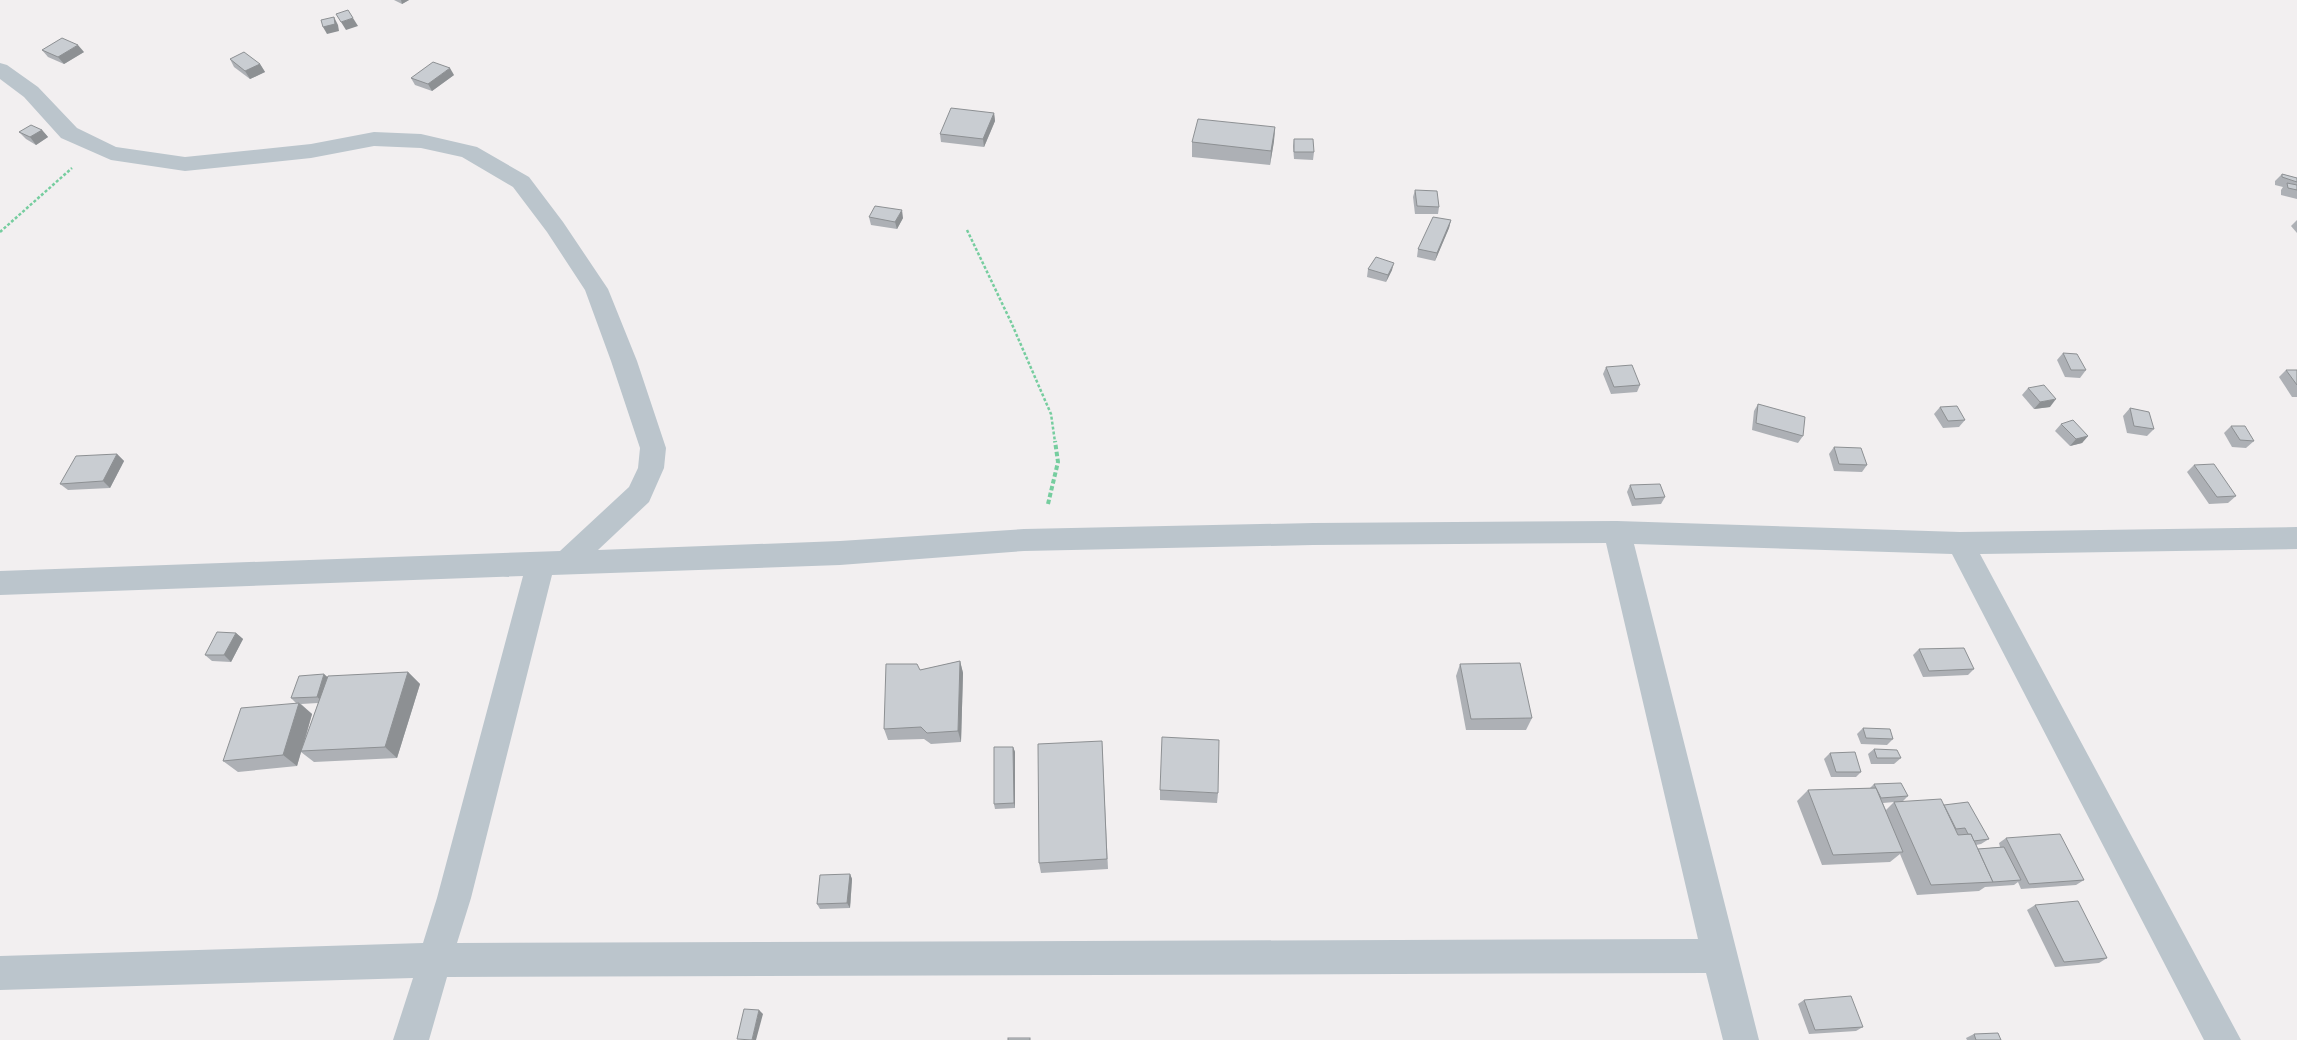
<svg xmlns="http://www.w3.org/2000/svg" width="2297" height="1040" viewBox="0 0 2297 1040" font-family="Rubik,sans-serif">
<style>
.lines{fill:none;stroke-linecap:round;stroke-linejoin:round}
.path-far1{stroke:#76cd9f;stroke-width:2.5;stroke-dasharray:3 2;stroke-linecap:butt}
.path{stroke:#76cd9f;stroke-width:4;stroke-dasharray:4.5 2.5;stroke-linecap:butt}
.street{fill:#bbc5cc;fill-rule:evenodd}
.wall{fill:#adb0b5;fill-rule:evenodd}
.shaded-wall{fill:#8d9093}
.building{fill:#c9cdd2;stroke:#8d9093}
</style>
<rect width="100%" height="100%" fill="#f2eff0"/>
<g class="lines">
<!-- path-far1 -->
<g class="path-far1">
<path d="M967 230 1011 322 1051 414 1055 442"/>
<path d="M0 232 72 168"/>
</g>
<!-- path -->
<path class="path" d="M1048 504 1058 462 1055 441"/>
<!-- street -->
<path class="street" d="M0 63 7 65 38 87 77 128 116 147 185 157 311 144 374 132 421 134 477 147 529 177 563 222 608 289 637 361 666 448 664 468 649 502 598 550 840 541 1024 529 1313 523 1617 521 1960 532 2297 527V549L1980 554 2241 1040H2204L1952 554 1634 544 1759 1040H1723L1706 973 447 977 429 1040H393L413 978 0 990V956L423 943 437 898 523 576 0 595V571L560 551 629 487 638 468 640 448 611 361 585 290 547 232 513 187 462 157 421 148 374 146 311 158 185 171 111 160 61 138 24 97 0 79ZM1606 543 1698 939 457 943 471 898 552 575 840 565 1024 551 1313 545Z"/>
</g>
<!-- wall -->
<g class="wall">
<path d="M394 0H409L402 4Z"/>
<path d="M42 50 84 52 64 64 48 57Z"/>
<path d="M230 59 260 64 265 72 250 79 234 67Z"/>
<path d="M454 75 432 91 415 85 411 78Z"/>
<path d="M994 113 995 121 984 147 941 142 940 134Z"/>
<path d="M1275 127 1274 141 1270 165 1192 157V142Z"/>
<path d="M42 130 48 137 36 145 26 139 19 132Z"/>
<path d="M1294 139 1314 152 1313 160 1294 159 1293 146Z"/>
<path d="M2282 174 2297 178V199L2281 195V190L2283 187 2275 185V181Z"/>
<path d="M1415 190 1439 207 1438 214H1415L1413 197Z"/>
<path d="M869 217 903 218 897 229 871 225Z"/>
<path d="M1451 220 1449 228 1435 261 1417 257 1418 249Z"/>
<path d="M2297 220V233L2291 226Z"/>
<path d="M1368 269 1392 270 1386 282 1367 277Z"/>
<path d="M2063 353 2086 370 2080 378 2065 377 2057 360Z"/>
<path d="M1606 367 1640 385 1637 392 1611 394 1603 374Z"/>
<path d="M2286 370H2297V397H2292L2279 377Z"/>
<path d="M2028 388 2050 407 2034 409 2022 395Z"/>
<path d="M1758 404 1803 436 1798 443 1752 430 1754 411Z"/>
<path d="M1940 407 1965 420 1959 427 1943 428 1934 414Z"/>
<path d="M2130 408 2154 429 2147 436 2127 433 2123 416Z"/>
<path d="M2061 424 2088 436 2082 443 2070 446 2055 431Z"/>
<path d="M2231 426 2254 441 2246 448 2232 447 2224 433Z"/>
<path d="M1834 447 1867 465 1862 472 1834 471 1829 454Z"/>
<path d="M117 454 124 461 110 488 68 490 60 484Z"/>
<path d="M2194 465 2236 496 2228 503 2209 504 2187 472Z"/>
<path d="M1630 485 1665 497 1661 504 1632 506 1627 492Z"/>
<path d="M236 633 243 639 231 662 212 661 205 655Z"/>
<path d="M1919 649 1974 669 1968 675 1923 677 1913 655Z"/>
<path d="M960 661 963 673 961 742 931 744 924 739 888 740 884 729 920 670Z"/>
<path d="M1460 664 1532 718 1526 730H1466L1456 676Z"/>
<path d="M408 672 420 684 397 758 314 762 301 752 297 766 238 772 223 761 296 703 291 698 327 677ZM318 703 304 744 312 714 301 704Z"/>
<path d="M1863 728 1893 739 1887 745 1861 744 1857 734Z"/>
<path d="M1102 741 1108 869 1041 873 1039 863Z"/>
<path d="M1013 747 1015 752V808L995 809 994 804Z"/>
<path d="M1874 749 1901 758 1894 764H1871L1868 754Z"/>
<path d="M1830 753 1861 772 1856 777H1831L1824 759Z"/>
<path d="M1874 784 1908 796 1902 802 1944 805 1989 839 1981 844 1976 845 1978 849 2000 847 1999 843 2006 838 2084 880 2076 885 2021 889 2018 882 2014 885 1985 887 1979 891 1917 895 1900 854 1890 862 1822 865 1797 801 1808 790 1870 788ZM1894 802 1886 810 1883 803Z"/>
<path d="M1160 790 1218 793 1217 803 1160 800Z"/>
<path d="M850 874 852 879 850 908 820 909 817 904Z"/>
<path d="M2035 905 2107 958 2099 963 2055 967 2027 910Z"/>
<path d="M1804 1000 1863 1027 1856 1031 1809 1034 1798 1004Z"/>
<path d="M1974 1034 2001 1040H1967L1966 1038Z"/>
</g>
<!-- shaded-wall -->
<g class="shaded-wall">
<path d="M401 0H409L402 4Z"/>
<path d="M334 17 338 25 339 31 327 34 323 27Z"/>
<path d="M353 18 358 26 346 30 341 22Z"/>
<path d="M78 45 84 52 64 64 58 57Z"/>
<path d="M260 64 265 72 250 79 245 71Z"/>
<path d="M450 68 454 75 432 91 428 84Z"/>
<path d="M994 113 995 121 984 147 983 139Z"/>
<path d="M1275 127 1274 141 1270 165 1271 151Z"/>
<path d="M42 130 48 137 36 145 30 137Z"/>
<path d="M902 210 903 218 897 229 895 222Z"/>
<path d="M1451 220 1449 228 1435 261 1437 253Z"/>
<path d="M1394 263 1392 270 1386 282 1388 275Z"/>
<path d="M2056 399 2050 407 2034 409 2040 402Z"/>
<path d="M2088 436 2082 443 2070 446 2076 439Z"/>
<path d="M117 454 124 461 110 488 103 481Z"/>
<path d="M236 633 243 639 231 662 224 655Z"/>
<path d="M960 661 963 673 961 742 958 731Z"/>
<path d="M408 672 420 684 397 758 385 747Z"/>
<path d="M324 674 331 680 324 703 317 697Z"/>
<path d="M299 703 312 714 297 766 283 755Z"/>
<path d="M1013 747 1015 752V808L1014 803Z"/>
<path d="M850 874 852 879 850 908 847 903Z"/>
<path d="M759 1010 763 1014 756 1040H752Z"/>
</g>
<!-- building -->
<g class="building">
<path d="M348 10 353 18 341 22 336 14Z"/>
<path d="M334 17 335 24 323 27 321 20Z"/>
<path d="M62 38 78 45 58 57 42 50Z"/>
<path d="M244 52 260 64 245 71 230 59Z"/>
<path d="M433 62 450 68 428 84 411 78Z"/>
<path d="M951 108 994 113 983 139 940 134Z"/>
<path d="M1198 119 1275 127 1271 151 1192 142Z"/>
<path d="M31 125 42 130 30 137 19 132Z"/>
<path d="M1294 139H1313L1314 152H1294Z"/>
<path d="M2282 174 2297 178V182L2282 177Z"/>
<path d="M2287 183 2297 185V190L2288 188Z"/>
<path d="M1415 190 1437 191 1439 207 1417 206Z"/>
<path d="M875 206 902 210 895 222 869 217Z"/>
<path d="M1433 217 1451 220 1437 253 1418 249Z"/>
<path d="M1376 257 1394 263 1388 275 1368 269Z"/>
<path d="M2063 353 2077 354 2086 370H2071Z"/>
<path d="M1632 365 1640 385 1614 387 1606 367Z"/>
<path d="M2286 370H2297V385Z"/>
<path d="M2044 385 2056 399 2040 402 2028 388Z"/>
<path d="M1758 404 1805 417 1803 436 1756 423Z"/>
<path d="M1957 406 1965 420 1948 421 1940 407Z"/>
<path d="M2130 408 2149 412 2154 429 2134 426Z"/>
<path d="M2073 420 2088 436 2076 439 2061 424Z"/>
<path d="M2231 426H2245L2254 441 2240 440Z"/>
<path d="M1834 447 1861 448 1867 465 1839 464Z"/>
<path d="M117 454 103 481 60 484 76 456Z"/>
<path d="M2214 464 2236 496 2217 497 2194 465Z"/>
<path d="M1660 484 1665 497 1635 499 1630 485Z"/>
<path d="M217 632 236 633 224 655H205Z"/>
<path d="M1964 648 1974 669 1929 671 1919 649Z"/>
<path d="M960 661 958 731 927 733 921 727 884 729 886 664H917L920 670Z"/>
<path d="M1520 663 1532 718 1471 719 1460 664Z"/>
<path d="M408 672 385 747 301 751 328 676Z"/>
<path d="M324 674 317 697 291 698 299 676Z"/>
<path d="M299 703 283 755 223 761 241 708Z"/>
<path d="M1863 728 1890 729 1893 739 1866 738Z"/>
<path d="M1162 737 1219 740 1218 793 1160 790Z"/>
<path d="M1102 741 1107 859 1039 863 1038 744Z"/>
<path d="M994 747H1013L1014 803 994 804Z"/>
<path d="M1874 749 1897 750 1901 758H1877Z"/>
<path d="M1855 752 1861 772H1836L1830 753Z"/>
<path d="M1901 783 1908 796 1881 798 1874 784Z"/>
<path d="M1876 788 1903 852 1833 855 1808 790Z"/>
<path d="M1941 799 1958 835 1971 834 1993 882 1931 885 1894 802Z"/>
<path d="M1968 802 1989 839 1974 841 1971 834H1968L1965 828 1956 829 1944 805Z"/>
<path d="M2060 834 2084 880 2029 884 2006 838Z"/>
<path d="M2004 847 2021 880 1993 882 1978 849Z"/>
<path d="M850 874 847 903 817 904 820 875Z"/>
<path d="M2078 901 2107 958 2064 962 2035 905Z"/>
<path d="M1851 996 1863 1027 1815 1030 1804 1000Z"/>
<path d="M744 1009 759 1010 752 1040 737 1039Z"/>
<path d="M1998 1033 2001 1040H1976L1974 1034Z"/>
<rect x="1008" y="1038" width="22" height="2"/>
</g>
</svg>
